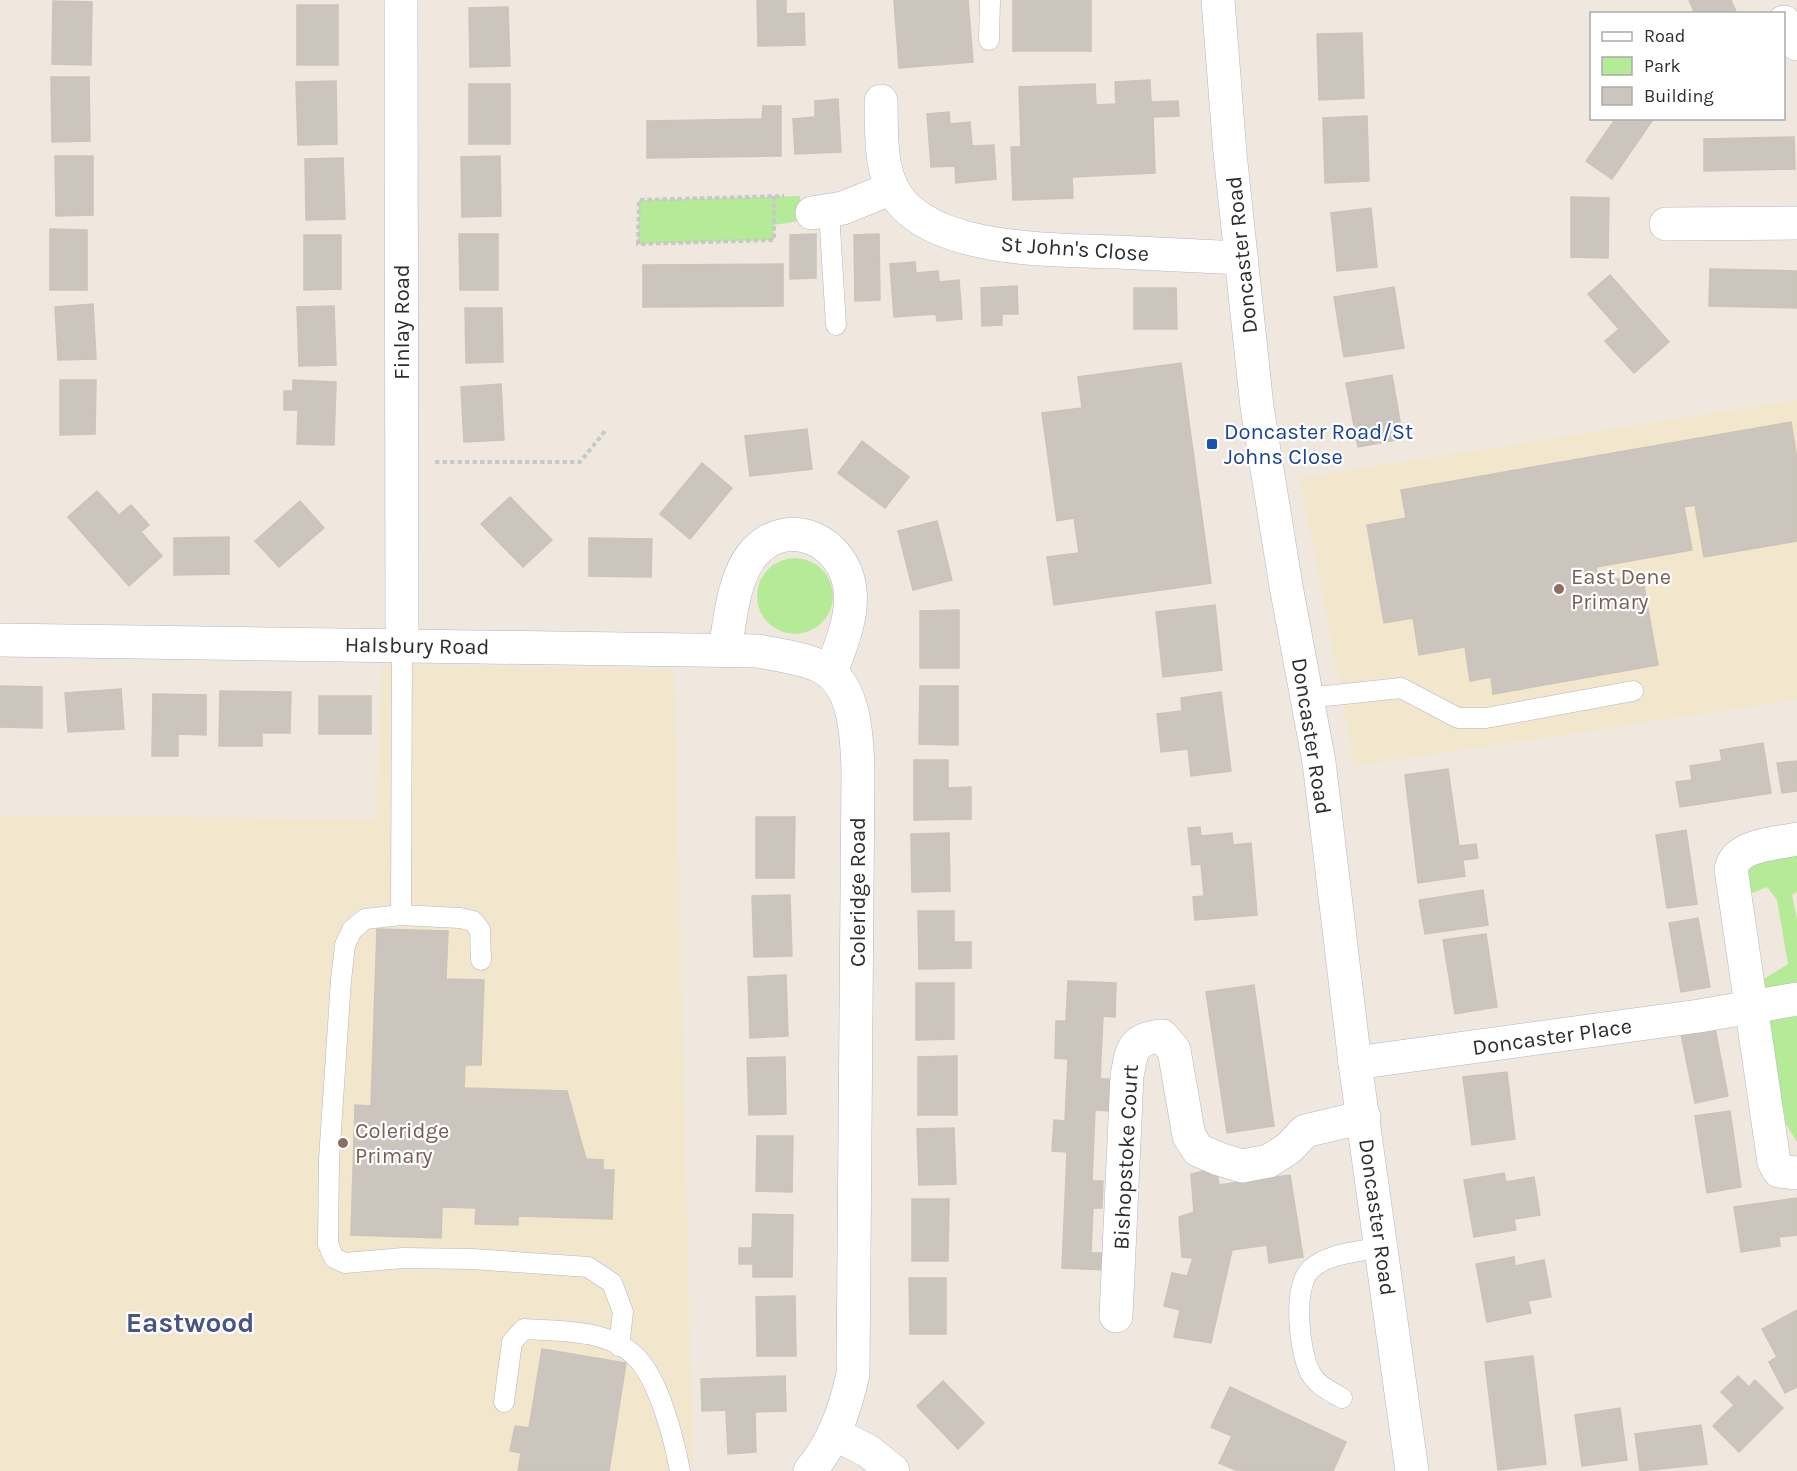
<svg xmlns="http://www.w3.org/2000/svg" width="1797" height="1471" viewBox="0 0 1797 1471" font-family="Karla,sans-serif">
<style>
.education{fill:#f2e6cd}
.green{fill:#b5eb97}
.building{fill:#cbc5be;stroke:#ccc4b8;stroke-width:1.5}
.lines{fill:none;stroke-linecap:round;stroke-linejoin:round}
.lane-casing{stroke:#b3b6c2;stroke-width:21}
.street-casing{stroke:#b3b6c2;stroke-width:34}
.secondary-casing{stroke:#b3b6c2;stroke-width:34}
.path{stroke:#c8c8c8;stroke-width:4;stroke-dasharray:4.5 3;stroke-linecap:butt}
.lane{stroke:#fff;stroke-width:20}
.street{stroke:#fff;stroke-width:33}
.secondary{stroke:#fff;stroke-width:33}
.transit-dot{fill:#1a4fb4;stroke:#fff;stroke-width:2}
.education-dot{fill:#8d6e63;stroke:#fff;stroke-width:2}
.labels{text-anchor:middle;stroke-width:4.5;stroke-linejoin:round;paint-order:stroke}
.street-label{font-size:22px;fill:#2d2d2d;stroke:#fff}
.transit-label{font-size:22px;fill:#164399;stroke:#fff;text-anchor:start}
.education-label{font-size:22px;fill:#785e54;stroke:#fff;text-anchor:start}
.district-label{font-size:28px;font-weight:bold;fill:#485483;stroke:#fff}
</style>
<rect width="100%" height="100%" fill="#f0e8df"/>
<!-- education -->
<g class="education">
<path d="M1797 400V700L1355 766 1300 478Z"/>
<path d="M382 664 674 670 693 1466 668 1467V1471H0V815L376 819Z"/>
</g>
<!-- green -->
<g class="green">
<path d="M800 196 799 221 774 225V240L638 244 639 200Z"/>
<circle cx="795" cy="596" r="38"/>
<path d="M1797 852V892L1792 895 1797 919V986L1768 991 1759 982 1788 964 1777 900 1767 887 1747 895 1745 876 1748 866Z"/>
<path d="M1797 1016V1142L1786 1124 1766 1022Z"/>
</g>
<!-- building -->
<g class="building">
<path d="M757 0H786V14L804 13 805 45 758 46Z"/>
<path d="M894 0H968L973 62 899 68Z"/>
<rect x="1013" y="0" width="78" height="51"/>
<path d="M1689 0H1731L1737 14H1695Z"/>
<path d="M53 1 92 2 91 65 52 64Z"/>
<rect x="297" y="5" width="41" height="60"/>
<path d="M508 7 510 66 470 67 469 8Z"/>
<path d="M1362 33 1364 98 1319 100 1317 34Z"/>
<path d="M51 77H89L90 141 52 142Z"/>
<path d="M1150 80 1151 102 1178 101 1179 116 1153 117 1155 173 1072 177 1073 198 1013 200 1011 147H1021L1019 87 1095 84 1096 105 1116 104 1115 82Z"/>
<path d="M336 81 337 144 298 145 296 82Z"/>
<rect x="469" y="84" width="41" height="60"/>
<path d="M838 99 841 152 795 154 793 119 815 117V101Z"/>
<path d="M763 106H781V156L647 158V121L762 119Z"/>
<path d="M949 112 950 124 970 122 972 146 994 145 996 179 956 183 955 166 931 167 927 114Z"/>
<path d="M1367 116 1369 181 1325 183 1323 118Z"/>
<path d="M1616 118H1654L1612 179 1586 161Z"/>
<path d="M1794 137 1795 169 1704 171V139Z"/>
<path d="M55 156H93V215L56 216Z"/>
<path d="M500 156 501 216 462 217 461 157Z"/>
<path d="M343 158 345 219 306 220 305 159Z"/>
<path d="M1571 197 1609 198 1608 258 1571 257Z"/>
<path d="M1371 208 1377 267 1337 271 1331 213Z"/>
<path d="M50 229 87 230V290H50Z"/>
<path d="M459 234H498V290H460Z"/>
<path d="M816 234V278L790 279V235Z"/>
<path d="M879 234 880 300 855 301 854 235Z"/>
<path d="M304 235H341V289L304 290Z"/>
<path d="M915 262 916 273 938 271 939 282 959 280 962 319 937 321 936 314 894 317 890 264Z"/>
<path d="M783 264V306L643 307V265Z"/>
<path d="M1710 269 1797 271V308L1709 306Z"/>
<path d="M1610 275 1669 342 1634 373 1605 341 1619 329 1588 294Z"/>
<path d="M1017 286 1018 314H1002V325L982 326 981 288Z"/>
<path d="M1394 287 1404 348 1344 357 1334 297Z"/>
<path d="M1134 288H1176L1177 329H1134Z"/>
<path d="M93 304 96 359 58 360 55 307Z"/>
<path d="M334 306 336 365 299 366 297 307Z"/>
<path d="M465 308H502L503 362 466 363Z"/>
<path d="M1181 363 1211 583 1054 605 1047 557 1079 553 1074 518 1057 521 1042 413 1082 408 1078 377Z"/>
<path d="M1392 375 1403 439 1358 447 1346 383Z"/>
<path d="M60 380H96L95 434 60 435Z"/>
<path d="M293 380 336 382 334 445 297 444 298 410H284V391H293Z"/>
<path d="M501 384 504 440 464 442 461 387Z"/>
<path d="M1791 422 1797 459V541L1704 557 1695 505 1684 507 1692 550 1596 567 1599 582 1642 575 1658 665 1493 694 1491 677 1470 681 1465 647 1419 655 1413 618 1384 623 1367 525 1406 518 1401 490Z"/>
<path d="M807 429 812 469 750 476 745 436Z"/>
<path d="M862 441 909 477 885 508 838 473Z"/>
<path d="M702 463 732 488 690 539 660 514Z"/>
<path d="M97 491 119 515 131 505 149 525 141 532 162 556 129 586 68 517Z"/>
<path d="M510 497 552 540 523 567 481 524Z"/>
<path d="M300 501 324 528 279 567 255 541Z"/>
<path d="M937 521 952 580 913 590 898 531Z"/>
<path d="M229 537V574L174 575V538Z"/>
<path d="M589 538 652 539 651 577 589 576Z"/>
<path d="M1215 605 1222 670 1163 677 1156 612Z"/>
<path d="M959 610V668H920V611Z"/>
<path d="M0 686 42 687V728L0 727Z"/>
<path d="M920 686H958V745L919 744Z"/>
<path d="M121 689 124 729 68 732 65 693Z"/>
<path d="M220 691 291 692 290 733H262V746H219Z"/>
<path d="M1221 692 1231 771 1191 776 1188 749 1161 752 1157 714 1182 711 1181 698Z"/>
<path d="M153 694 206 695V735L178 734V756H152Z"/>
<rect x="319" y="696" width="52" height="38"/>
<path d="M1763 743 1771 793 1680 807 1676 782 1692 780 1690 766 1722 761 1720 750Z"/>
<path d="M914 760H948V788L971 787V819L914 820Z"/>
<path d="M1797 761V791L1782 793 1777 763Z"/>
<path d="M1448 769 1459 846 1476 844 1478 858 1463 860 1465 876 1418 883 1405 775Z"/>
<path d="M756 817H795L794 878H756Z"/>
<path d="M1200 827 1201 836 1232 833 1233 845 1251 843 1257 915 1195 920 1193 897 1204 896 1201 864 1192 865 1188 828Z"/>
<path d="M1686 830 1697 904 1667 908 1656 835Z"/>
<path d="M949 833 950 891 912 892 911 834Z"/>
<path d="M1483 890 1488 925 1425 934 1419 900Z"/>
<path d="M790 895 792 956 754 957 752 896Z"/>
<path d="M918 911H954V942H971V968L919 969Z"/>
<path d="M1698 918 1710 987 1681 992 1669 923Z"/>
<path d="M377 929 448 931 446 979 484 980 481 1065H465L464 1088 567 1091 586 1159 603 1160V1170H614L612 1219 518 1216V1225L475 1224 476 1208 442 1207 441 1238 351 1235 355 1105 371 1106Z"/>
<path d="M1486 934 1497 1007 1455 1014 1443 940Z"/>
<path d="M786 975 788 1036 750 1038 748 977Z"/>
<path d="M1068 981 1116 983 1115 1017 1103 1016 1100 1079H1112L1110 1111 1095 1110 1092 1181H1103L1102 1208H1093L1091 1253H1105V1270L1062 1268 1067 1152 1052 1151 1054 1120 1065 1121 1068 1059 1055 1058 1056 1021H1066Z"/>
<path d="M916 983H954V1039L916 1040Z"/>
<path d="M1254 985 1274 1126 1227 1133 1206 992Z"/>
<path d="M1715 1028 1728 1096 1695 1103 1681 1034Z"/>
<path d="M957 1056V1115H918V1057Z"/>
<path d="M785 1057 786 1114 749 1115 747 1058Z"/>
<path d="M1507 1072 1515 1139 1472 1145 1463 1077Z"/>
<path d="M1730 1111 1741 1187 1707 1193 1695 1116Z"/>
<path d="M954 1128 956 1184 919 1185 917 1129Z"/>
<path d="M757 1136H793L792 1192 756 1191Z"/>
<path d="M1216 1168 1219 1185 1290 1175 1303 1257 1269 1263 1267 1245 1232 1250 1211 1343 1174 1337 1180 1310 1164 1306 1172 1273 1187 1276 1193 1258 1182 1257 1179 1217 1194 1212 1191 1174Z"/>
<path d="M1504 1173 1506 1182 1534 1177 1540 1215 1514 1219 1516 1230 1474 1237 1464 1180Z"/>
<path d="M1797 1198V1235L1779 1237 1780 1246 1741 1252 1734 1207Z"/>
<path d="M912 1199H949L948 1261H912Z"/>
<path d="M753 1214 793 1215 792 1277H753V1264H739V1248H752Z"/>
<path d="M1514 1257 1515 1266 1544 1260 1551 1297 1528 1301 1531 1313 1487 1322 1476 1264Z"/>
<path d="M909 1278H946V1334H910Z"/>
<path d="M795 1296 796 1356H757L756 1297Z"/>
<path d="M1797 1310V1387L1785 1393 1769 1362 1777 1357 1762 1329Z"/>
<path d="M542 1349 626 1363 609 1471H518L521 1453 510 1451 515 1426 529 1428Z"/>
<path d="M1533 1356 1546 1464 1498 1470 1485 1362Z"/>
<path d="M785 1376 786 1411 755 1412 756 1452 728 1454 726 1410 702 1411 701 1379Z"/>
<path d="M1738 1376 1749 1387 1755 1380 1783 1408 1739 1452 1713 1426 1734 1405 1721 1392Z"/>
<path d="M943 1381 984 1423 958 1449 917 1406Z"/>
<path d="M1230 1387 1346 1442 1333 1471H1238L1219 1463 1232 1436 1211 1427Z"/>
<path d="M1620 1408 1627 1460 1582 1466 1575 1415Z"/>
<path d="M1701 1425 1707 1464 1640 1471 1635 1434Z"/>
</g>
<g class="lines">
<defs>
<g id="lane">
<path d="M989 40 990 0"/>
<path d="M829 212 836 325"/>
<path d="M1307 698 1401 688 1458 718H1486L1633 691"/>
<path d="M401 915 402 644"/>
<path d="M481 960 480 930 473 921 460 918 401 915 365 919 352 930 345 945 341 980 329 1160 328 1244 334 1258 345 1263 403 1258 472 1259 588 1267 612 1283 623 1312 619 1346"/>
<path d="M1342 1398C1330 1391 1316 1385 1310 1372 1299 1351 1292 1287 1311 1269 1328 1253 1360 1252 1382 1247"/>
<path d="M504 1402 512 1342 524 1329C559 1331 607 1329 635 1356 659 1379 674 1439 680 1471"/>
</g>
<g id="street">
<path d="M401 0 402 644"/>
<path d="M1784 22 1797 44"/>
<path d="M881 101C882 135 878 178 904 205 948 252 1058 250 1117 252 1158 254 1199 256 1240 258"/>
<path d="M812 213 843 208 892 188"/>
<path d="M1666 224 1797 223"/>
<path d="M0 640 758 651C777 655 799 657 817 665 856 680 857 737 858 772L853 1374C845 1410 834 1442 810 1471"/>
<path d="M725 650C730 621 733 578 753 554 787 514 844 540 850 589 853 618 841 645 831 672"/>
<path d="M1797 839C1775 844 1737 844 1731 869L1774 1162 1779 1171 1797 1173"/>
<path d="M1355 1063 1699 1016 1797 999"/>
<path d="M1116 1316 1127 1076C1132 1049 1132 1039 1162 1036L1174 1050 1189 1136 1198 1150 1219 1159 1242 1166 1269 1161 1289 1148 1305 1131 1364 1117"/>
<path d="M835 1434 868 1451 893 1471"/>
</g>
<path id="secondary" d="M1218 0 1230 153 1257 407 1286 586 1319 762 1355 1063 1412 1471"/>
</defs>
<!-- lane casing -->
<use href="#lane" class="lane-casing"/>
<!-- street casing -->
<use href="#street" class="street-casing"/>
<!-- secondary casing -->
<use href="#secondary" class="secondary-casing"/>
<!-- path -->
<g class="path">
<path d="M774 196V240L638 244 639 200 784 196"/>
<path d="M435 462H580L606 430"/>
</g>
<!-- lane -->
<use href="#lane" class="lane"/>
<!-- street -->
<use href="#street" class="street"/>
<!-- secondary -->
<use href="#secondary" class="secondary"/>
</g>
<!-- markers -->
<rect class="transit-dot" x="1206" y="438" width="12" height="12" rx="3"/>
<g class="education-dot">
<circle cx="1559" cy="589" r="6"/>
<circle cx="343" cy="1143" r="6"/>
</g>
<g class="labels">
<!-- street labels -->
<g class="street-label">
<text transform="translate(1075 248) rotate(4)" y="8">St John's Close</text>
<text transform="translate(1241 255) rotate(-96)" y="8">Doncaster Road</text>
<text transform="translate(401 322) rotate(-90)" y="8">Finlay Road</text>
<text transform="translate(417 645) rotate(1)" y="8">Halsbury Road</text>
<text transform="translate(1312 736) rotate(81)" y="8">Doncaster Road</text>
<text transform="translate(857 892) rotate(-90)" y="8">Coleridge Road</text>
<text transform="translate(1552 1036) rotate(-8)" y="8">Doncaster Place</text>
<text transform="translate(1125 1157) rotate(-87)" y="8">Bishopstoke Court</text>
<text transform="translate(1378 1217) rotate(82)" y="8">Doncaster Road</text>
</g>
<!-- transit labels -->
<g class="transit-label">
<text x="1224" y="439">Doncaster Road/St<tspan x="1224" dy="25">Johns Close</tspan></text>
</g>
<!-- education labels -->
<g class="education-label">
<text x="1571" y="584">East Dene<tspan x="1571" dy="25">Primary</tspan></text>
<text x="355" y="1138">Coleridge<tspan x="355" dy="25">Primary</tspan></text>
</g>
<!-- district labels -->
<g class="district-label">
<text x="190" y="1332">Eastwood</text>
</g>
</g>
<!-- legend -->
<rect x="1590" y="12" width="195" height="108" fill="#ffffff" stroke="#ababab" stroke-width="1.5"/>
<rect x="1602" y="32" width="30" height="9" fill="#ffffff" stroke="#ababab" stroke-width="1.5"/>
<text x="1644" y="42" font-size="18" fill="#2d2d2d">Road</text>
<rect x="1602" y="57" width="30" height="18" fill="#b5eb97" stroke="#ababab" stroke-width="1.5"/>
<text x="1644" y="72" font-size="18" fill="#2d2d2d">Park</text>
<rect x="1602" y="87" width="30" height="18" fill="#cbc5be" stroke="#ababab" stroke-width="1.5"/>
<text x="1644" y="102" font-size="18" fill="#2d2d2d">Building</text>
</svg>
